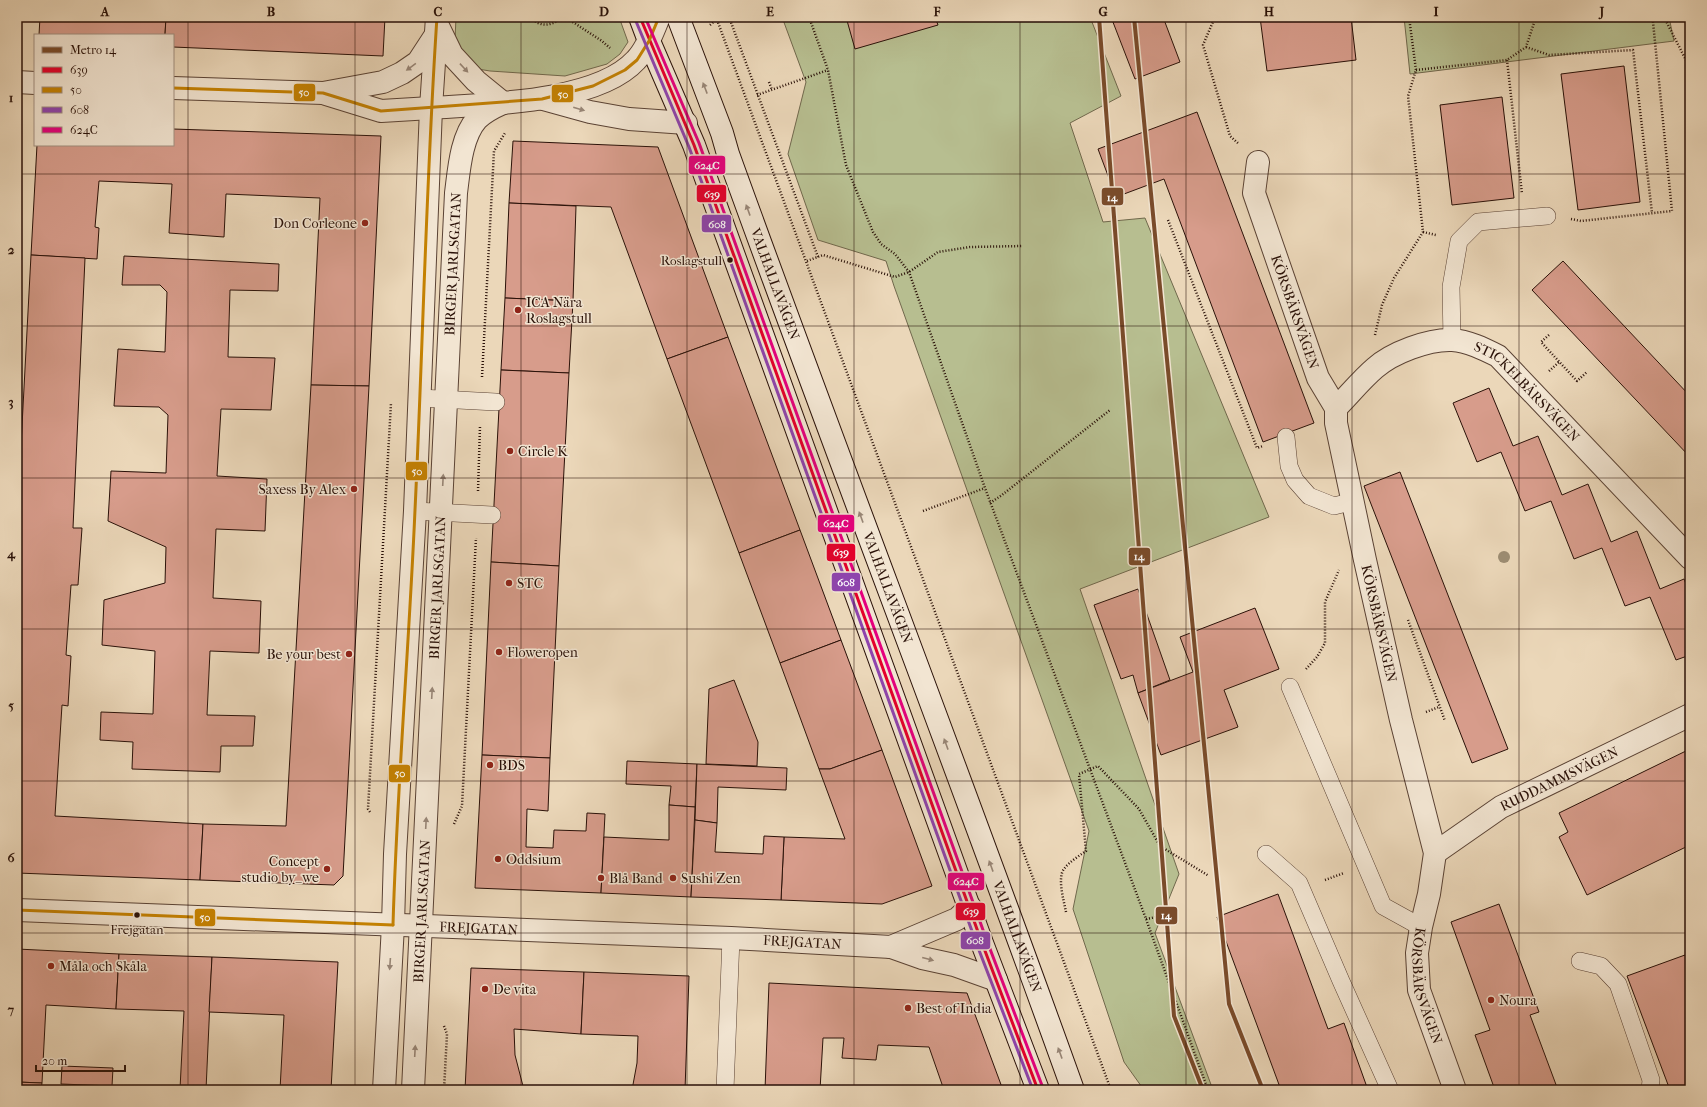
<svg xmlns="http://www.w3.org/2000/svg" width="1707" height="1107" viewBox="0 0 1707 1107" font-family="'IM FELL French Canon',serif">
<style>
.green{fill:#b7be90;stroke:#70684c}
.building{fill:#d79c8b;stroke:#2a1108}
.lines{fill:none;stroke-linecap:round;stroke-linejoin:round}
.service-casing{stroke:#5a4234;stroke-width:18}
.minor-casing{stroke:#5a4234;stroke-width:24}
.tertiary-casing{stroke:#5a4234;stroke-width:24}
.secondary-casing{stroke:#2a1108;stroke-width:24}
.path{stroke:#2a1108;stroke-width:2.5;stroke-dasharray:1 2;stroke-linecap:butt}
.service{stroke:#f2e5d2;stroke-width:17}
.minor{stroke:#f2e5d2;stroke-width:22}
.tertiary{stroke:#f2e5d2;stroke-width:22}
.secondary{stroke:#f2e5d2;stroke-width:22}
.bus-1-casing{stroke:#f2e5d2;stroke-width:6}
.bus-2-casing{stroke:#f2e5d2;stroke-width:6}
.bus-3-casing{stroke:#f2e5d2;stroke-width:6}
.bus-4-casing{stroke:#f2e5d2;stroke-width:6}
.bus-1{stroke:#e4002b;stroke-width:3}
.bus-2{stroke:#c48102;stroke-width:3}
.bus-3{stroke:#8e44ad;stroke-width:3}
.bus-4{stroke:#e5007d;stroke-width:3}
.metro-1-casing{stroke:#f2e5d2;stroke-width:7}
.metro-1{stroke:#7a4b2a;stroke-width:4}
.tree{fill:#9c8c72}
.oneway{fill:#988677}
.grid{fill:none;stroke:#2a1108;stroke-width:1;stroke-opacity:0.55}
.poi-dot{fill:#8f2418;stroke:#f2e5d2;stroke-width:1.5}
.bus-dot{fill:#2a1108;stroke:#f2e5d2;stroke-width:1.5}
.labels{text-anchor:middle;stroke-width:3;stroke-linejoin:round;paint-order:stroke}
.bus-label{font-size:13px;fill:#2a1108;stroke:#f2e5d2;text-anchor:end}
.poi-label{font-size:14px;fill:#2a1108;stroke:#f2e5d2;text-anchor:start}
.street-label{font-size:14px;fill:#2a1108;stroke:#f2e5d2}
.line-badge{stroke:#f2e5d2;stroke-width:1.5}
.badge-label{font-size:11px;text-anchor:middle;font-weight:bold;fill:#fff}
.neatline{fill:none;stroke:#2a1108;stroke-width:1.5}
.grid-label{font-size:13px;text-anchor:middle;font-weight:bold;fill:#2a1108}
</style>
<rect width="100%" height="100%" fill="#ebd7b9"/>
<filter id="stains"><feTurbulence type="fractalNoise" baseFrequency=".005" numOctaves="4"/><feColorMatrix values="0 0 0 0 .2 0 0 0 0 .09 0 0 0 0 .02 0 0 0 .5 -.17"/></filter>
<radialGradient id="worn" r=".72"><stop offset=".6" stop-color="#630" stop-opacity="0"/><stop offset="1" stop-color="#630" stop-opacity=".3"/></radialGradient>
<!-- green -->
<g class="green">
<path d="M456 17H619L628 42 620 54 607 64 565 76 490 71 478 69 469 62 455 40Z"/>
<path d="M782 17H1090L1121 96 1070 123 1103 222 1145 218 1269 517 1080 589 1179 874 1155 933 1213 1090H1144L1124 1062 1073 909 1089 831 894 286 886 261 818 240 788 154 806 82Z"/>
<path d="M1404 17H1669L1674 41 1410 74Z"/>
</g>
<!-- building -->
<g class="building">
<path d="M40 17H166L165 35H39Z"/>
<path d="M166 17H385L383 56 173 47V35H165Z"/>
<path d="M846 17H935L938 25 855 49Z"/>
<path d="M1111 17H1163L1180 62 1135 79Z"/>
<path d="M1260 17H1351L1356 60 1267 71Z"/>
<path d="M1624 66 1640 202 1578 210 1561 74Z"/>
<path d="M1502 97 1514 198 1452 205 1440 105Z"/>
<path d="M1197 112 1314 423 1263 442 1164 179 1116 197 1098 149Z"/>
<path d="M173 129 381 136 369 386 311 385 320 198 226 194 224 237 169 233 172 184 99 181 95 227 99 228 97 259 31 255 37 145H173Z"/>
<path d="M513 141 658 147 728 337 667 359 611 207 509 203Z"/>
<path d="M509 203 576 206 573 301 505 298Z"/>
<path d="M31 255 85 258 73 528H82L78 585H71L66 655 71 656 68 706 62 705 55 816 203 824 200 880 17 873V521Z"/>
<path d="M124 256 279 264 278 291 230 290 228 357 275 358 271 410 221 409 217 476 267 479 265 531 216 529 213 598 261 601 259 653 210 651 207 715 255 716 253 746H221L220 772 132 769 133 742 100 740 101 712 153 714 155 651 102 645 104 600 165 583 166 547 108 521 111 471 166 473 168 415 159 407 114 406 118 349 165 352 167 292 160 285H122Z"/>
<path d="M1563 261 1690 396V457L1532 290Z"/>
<path d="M505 298 573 301 569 373 501 370Z"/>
<path d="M728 337 800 530 739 553 667 359Z"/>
<path d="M501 370 569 373 559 566 491 562Z"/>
<path d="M311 385 369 386 343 876 334 885 200 880 203 824 286 826Z"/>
<path d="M1489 388 1513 446 1538 436 1562 495 1588 484 1611 542 1637 531 1660 589 1684 579 1690 594V655L1676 660 1650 597 1625 606 1602 548 1574 559 1551 501 1525 511 1501 452 1477 462 1453 403Z"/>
<path d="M1400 472 1508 749 1472 763 1364 486Z"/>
<path d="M800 530 841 640 780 663 739 553Z"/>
<path d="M491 562 559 566 550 758 482 755Z"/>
<path d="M1138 589 1170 680 1138 693 1133 675 1121 679 1094 605Z"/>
<path d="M1255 608 1279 669 1224 690 1238 727 1161 755 1138 693 1193 672 1180 637Z"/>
<path d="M841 640 882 750 830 769H819L780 663Z"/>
<path d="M734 680 758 742 757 766 706 764 709 689Z"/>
<path d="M1690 749V845L1587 895 1559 837 1568 832 1559 813Z"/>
<path d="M882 750 932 886 882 904 781 900 784 837 845 839 819 769H830Z"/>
<path d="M482 755 550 758 548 811 527 809 526 847 553 848 554 830 586 831 587 813 605 814 601 893 475 888Z"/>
<path d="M627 761 697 764 695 807 669 805 671 786 626 784Z"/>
<path d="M697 764 787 768 786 790 718 787 717 823 695 820Z"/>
<path d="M669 805 695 807 691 897 601 893 604 837 669 840Z"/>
<path d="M695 820 717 823 715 852 763 854 764 836 784 837 781 900 691 897Z"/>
<path d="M1278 894 1328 1029 1344 1023 1368 1090H1281L1217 917Z"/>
<path d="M1499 904 1539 1012 1530 1015 1558 1090H1495L1475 1035 1490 1030 1451 922Z"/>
<path d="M17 949 119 954 116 1009 46 1005 42 1083 17 1082Z"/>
<path d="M119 954 212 957 206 1090 180 1089 184 1011 116 1009Z"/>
<path d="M1685 955 1690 969V1090H1670L1627 976Z"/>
<path d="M212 957 338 962 331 1090H280L284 1015 209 1012Z"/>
<path d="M471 968 584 972 581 1034 514 1029 515 1055 524 1090H465Z"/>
<path d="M584 972 689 976 685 1090H632L637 1063 638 1036 581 1034Z"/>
<path d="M769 983 967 993 1003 1090H944L929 1047 878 1045 876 1060 842 1058 844 1038H823L820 1090H765Z"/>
<path d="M62 1066 113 1068 112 1086 61 1084Z"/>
<path d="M17 1082 42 1083 41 1090H17Z"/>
</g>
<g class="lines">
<defs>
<g id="service">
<path d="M1452 340 1451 287 1459 241 1478 222 1547 216"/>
<path d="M420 398 496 402"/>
<path d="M1286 437 1289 466 1295 480 1309 496 1334 506 1354 501"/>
<path d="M415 511 492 515"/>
<path d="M1290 687 1383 906 1421 927"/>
<path d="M1266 854 1299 883 1341 981 1390 1090"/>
<path d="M1580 961 1601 966 1618 984 1651 1080 1650 1090"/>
<path d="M725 1090 731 938"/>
</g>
<g id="minor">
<path d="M17 82 35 83"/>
<path d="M173 88 323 93 383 82 402 73 418 62 435 36"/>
<path d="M326 94 381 111 431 108"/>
<path id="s1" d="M1258 162 1254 193 1318 378 1336 408V423L1365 560 1401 720 1435 853 1429 894 1421 927 1417 953 1419 990 1455 1090"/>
<path id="s2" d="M1336 408C1349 395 1361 380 1375 368 1392 353 1428 339 1452 340 1468 341 1484 349 1498 356L1690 558"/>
<path id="s3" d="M1435 853 1501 807 1690 715"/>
<path id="s4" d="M17 910 731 938 891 947 922 958 954 965 996 980"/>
<path d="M891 947 957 919 970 907"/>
</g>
<g id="tertiary">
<path d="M437 24 452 55 476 81 503 103"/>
<path d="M543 99 590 112 629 119 686 123"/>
<path d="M431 108C486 104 597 103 636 60 647 49 653 31 659 17"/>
<path d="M384 1090 393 925 395 854 415 511 431 108 437 17"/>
<path id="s5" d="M413 1090 456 193C459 170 461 137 477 119 484 112 494 107 503 103"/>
</g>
<g id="secondary">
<path d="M640 17 649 41 694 145 982 943 1038 1090"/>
<path id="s6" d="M678 17 722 133 728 154C841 467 961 777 1073 1090"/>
</g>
</defs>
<!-- service casing -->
<use href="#service" class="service-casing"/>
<!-- minor casing -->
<use href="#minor" class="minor-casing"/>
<!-- tertiary casing -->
<use href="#tertiary" class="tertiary-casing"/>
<!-- secondary casing -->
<use href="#secondary" class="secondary-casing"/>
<!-- path -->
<g class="path">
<path d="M531 17C539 28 553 26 562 17"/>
<path d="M565 17 602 41 610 48"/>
<path d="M716 17 1111 1090"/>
<path d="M729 17 818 257"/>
<path d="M809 17 828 70 846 165 873 232 881 244 895 254 909 272 985 488 1146 919 1208 1090"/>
<path d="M1215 17 1203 45 1230 136 1239 144"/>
<path d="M1664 17 1690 68V73"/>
<path d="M710 25 717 19"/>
<path d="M1526 47 1549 55 1633 50 1652 213"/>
<path d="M1507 60 1522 194"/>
<path d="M1416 70 1507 60 1526 47 1536 17"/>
<path d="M769 82 772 90"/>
<path d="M757 95 828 70"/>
<path d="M1571 219 1581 221 1672 211 1653 22 1656 17"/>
<path d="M1168 220 1257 448 1263 446"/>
<path d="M1423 232 1436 235"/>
<path d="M807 261 823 255 895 277 909 272 938 252 970 247 1023 246"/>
<path d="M1375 335 1382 305 1394 278 1423 232 1408 96 1416 70 1409 17"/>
<path d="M1549 335 1541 342 1577 381 1587 372"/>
<path d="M1549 371 1559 362"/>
<path d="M482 377 494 151 505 133"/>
<path d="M478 491 480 426"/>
<path d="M990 503 1002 495 1110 410"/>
<path d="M923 511 985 488"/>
<path d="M1408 620 1445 721"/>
<path d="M1306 669 1317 657 1325 643V602L1339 570"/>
<path d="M1426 712 1439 707"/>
<path d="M370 812 368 809 391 403"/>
<path d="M454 824 462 806 476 538"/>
<path d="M1325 880 1344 873"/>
<path d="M1066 912C1064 901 1057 878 1064 869 1069 862 1079 856 1086 851L1079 774 1098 766 1139 809 1160 846 1209 876"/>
<path d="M1146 919 1172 914"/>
<path d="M444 1026 447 1034 444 1090"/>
</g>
<!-- service -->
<use href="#service" class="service"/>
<!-- minor -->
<use href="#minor" class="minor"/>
<!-- tertiary -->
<use href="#tertiary" class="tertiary"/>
<!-- secondary -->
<use href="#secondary" class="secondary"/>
<defs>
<path id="bus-1" d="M640 17 694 145 982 943 1038 1090"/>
<g id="bus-2">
<path d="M173 88 323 93 381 111 542 99 593 86 625 70 637 60 649 41 659 17"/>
<path d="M17 910 393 925"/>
<path d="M393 925C397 786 409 648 415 510 423 346 426 181 437 17"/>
</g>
<path id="bus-3" d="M635 19 689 147 977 945 1033 1090"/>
<path id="bus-4" d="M645 17 699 143 987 941 1043 1088"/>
</defs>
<!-- bus-1 casing -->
<use href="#bus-1" class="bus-1-casing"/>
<!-- bus-2 casing -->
<use href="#bus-2" class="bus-2-casing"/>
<!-- bus-3 casing -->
<use href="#bus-3" class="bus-3-casing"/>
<!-- bus-4 casing -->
<use href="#bus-4" class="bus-4-casing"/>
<!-- bus-1 -->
<use href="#bus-1" class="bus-1"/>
<!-- bus-2 -->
<use href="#bus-2" class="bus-2"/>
<!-- bus-3 -->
<use href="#bus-3" class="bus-3"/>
<!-- bus-4 -->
<use href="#bus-4" class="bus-4"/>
<defs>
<g id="metro-1">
<path d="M1099 17 1174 1016 1203 1090"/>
<path d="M1134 17 1229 1004 1263 1090"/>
</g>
</defs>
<!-- metro-1 casing -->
<use href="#metro-1" class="metro-1-casing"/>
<!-- metro-1 -->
<use href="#metro-1" class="metro-1"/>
</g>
<!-- trees -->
<circle class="tree" cx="1504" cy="557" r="6"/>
<!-- one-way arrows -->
<defs><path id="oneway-solid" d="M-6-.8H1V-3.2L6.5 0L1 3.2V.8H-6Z"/></defs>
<g class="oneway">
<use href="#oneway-solid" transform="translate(411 67) rotate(144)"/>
<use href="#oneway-solid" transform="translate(464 68) rotate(47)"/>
<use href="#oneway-solid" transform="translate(705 88) rotate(-111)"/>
<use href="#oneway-solid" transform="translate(579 109) rotate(16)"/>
<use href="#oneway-solid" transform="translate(748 210) rotate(-110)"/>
<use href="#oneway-solid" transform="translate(443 480) rotate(-87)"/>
<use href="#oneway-solid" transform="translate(861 517) rotate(-110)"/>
<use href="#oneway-solid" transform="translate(432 693) rotate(-87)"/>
<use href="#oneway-solid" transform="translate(946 744) rotate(-110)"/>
<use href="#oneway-solid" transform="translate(426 823) rotate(-87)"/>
<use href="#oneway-solid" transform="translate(991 866) rotate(-110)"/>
<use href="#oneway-solid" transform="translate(928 959) rotate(15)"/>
<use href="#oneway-solid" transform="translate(390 964) rotate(94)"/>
<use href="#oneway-solid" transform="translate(415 1051) rotate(-87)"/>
<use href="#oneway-solid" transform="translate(1060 1053) rotate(-110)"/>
</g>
<!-- grid -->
<path class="grid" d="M188 17V1090M355 17V1090M521 17V1090M687 17V1090M854 17V1090M1020 17V1090M1186 17V1090M1352 17V1090M1519 17V1090M17 174H1690M17 326H1690M17 478H1690M17 629H1690M17 781H1690M17 933H1690"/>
<!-- markers -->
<g class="poi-dot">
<circle cx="365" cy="223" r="4"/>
<circle cx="518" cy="310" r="4"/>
<circle cx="510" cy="451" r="4"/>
<circle cx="354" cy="489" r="4"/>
<circle cx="509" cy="583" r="4"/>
<circle cx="499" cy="652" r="4"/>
<circle cx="349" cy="654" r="4"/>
<circle cx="490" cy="765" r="4"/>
<circle cx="498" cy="859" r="4"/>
<circle cx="327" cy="869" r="4"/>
<circle cx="601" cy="878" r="4"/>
<circle cx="673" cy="878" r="4"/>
<circle cx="51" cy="966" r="4"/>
<circle cx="485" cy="989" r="4"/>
<circle cx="1491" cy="1000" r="4"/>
<circle cx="908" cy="1008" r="4"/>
</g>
<g class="bus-dot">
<circle cx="730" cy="260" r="3.5"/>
<circle cx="137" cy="915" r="3.5"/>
</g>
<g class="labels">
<!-- bus labels -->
<g class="bus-label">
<text x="722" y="265">Roslagstull</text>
<text x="137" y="934" text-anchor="middle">Frejgatan</text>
</g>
<!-- poi labels -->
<g class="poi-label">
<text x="357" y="228" text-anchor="end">Don Corleone</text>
<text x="526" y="307">ICA Nära<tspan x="526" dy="16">Roslagstull</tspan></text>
<text x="518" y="456">Circle K</text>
<text x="346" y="494" text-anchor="end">Saxess By Alex</text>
<text x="517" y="588">STC</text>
<text x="507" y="657">Floweropen</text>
<text x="341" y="659" text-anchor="end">Be your best</text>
<text x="498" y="770">BDS</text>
<text x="506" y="864">Oddsium</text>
<text x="319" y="866" text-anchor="end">Concept<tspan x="319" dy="16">studio by_we</tspan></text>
<text x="609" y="883">Blå Band</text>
<text x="681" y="883">Sushi Zen</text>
<text x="59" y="971">Måla och Skåla</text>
<text x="493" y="994">De vita</text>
<text x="1499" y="1005">Noura</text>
<text x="916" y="1013">Best of India</text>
</g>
<!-- street labels -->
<g class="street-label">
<text dy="5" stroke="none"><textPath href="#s5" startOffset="827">BIRGER JARLSGATAN</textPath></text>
<text dy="5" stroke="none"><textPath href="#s6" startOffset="284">VALHALLAVÄGEN</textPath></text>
<text dy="5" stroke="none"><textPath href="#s1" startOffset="157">KÖRSBÄRSVÄGEN</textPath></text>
<text dy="5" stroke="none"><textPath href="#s2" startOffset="233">STICKELBÄRSVÄGEN</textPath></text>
<text dy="5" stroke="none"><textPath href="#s5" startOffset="503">BIRGER JARLSGATAN</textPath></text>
<text dy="5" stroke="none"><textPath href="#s6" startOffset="608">VALHALLAVÄGEN</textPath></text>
<text dy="5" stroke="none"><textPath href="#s1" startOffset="482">KÖRSBÄRSVÄGEN</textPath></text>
<text dy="5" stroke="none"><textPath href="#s3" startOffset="145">RUDDAMMSVÄGEN</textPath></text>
<text dy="5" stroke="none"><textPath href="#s5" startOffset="179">BIRGER JARLSGATAN</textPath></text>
<text dy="5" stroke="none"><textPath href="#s4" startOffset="462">FREJGATAN</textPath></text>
<text dy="5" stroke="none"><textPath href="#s6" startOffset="980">VALHALLAVÄGEN</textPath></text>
<text dy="5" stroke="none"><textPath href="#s4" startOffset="786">FREJGATAN</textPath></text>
<text dy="5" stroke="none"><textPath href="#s1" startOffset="854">KÖRSBÄRSVÄGEN</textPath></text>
</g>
</g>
<g class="line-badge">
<rect x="293" y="83" width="23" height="19" rx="4" fill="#c48102"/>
<rect x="551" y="84" width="23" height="19" rx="4" fill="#c48102"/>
<rect x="688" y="155" width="38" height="20" rx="4" fill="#e5007d"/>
<rect x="696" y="184" width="31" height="19" rx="4" fill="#e4002b"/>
<rect x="1101" y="187" width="23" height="19" rx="4" fill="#7a4b2a"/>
<rect x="701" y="214" width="31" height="19" rx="4" fill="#8e44ad"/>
<rect x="405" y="461" width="23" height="20" rx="4" fill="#c48102"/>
<rect x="817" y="514" width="38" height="19" rx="4" fill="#e5007d"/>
<rect x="826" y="543" width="30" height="19" rx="4" fill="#e4002b"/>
<rect x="1128" y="547" width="23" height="19" rx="4" fill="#7a4b2a"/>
<rect x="831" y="572" width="30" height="20" rx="4" fill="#8e44ad"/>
<rect x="388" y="764" width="23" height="19" rx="4" fill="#c48102"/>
<rect x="947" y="872" width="38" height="19" rx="4" fill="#e5007d"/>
<rect x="955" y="902" width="31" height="19" rx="4" fill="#e4002b"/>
<rect x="1155" y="906" width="23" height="19" rx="4" fill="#7a4b2a"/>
<rect x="194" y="908" width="22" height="19" rx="4" fill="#c48102"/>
<rect x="960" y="931" width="31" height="19" rx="4" fill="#8e44ad"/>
</g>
<g class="badge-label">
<text x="304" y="96">50</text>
<text x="563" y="98">50</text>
<text x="707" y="169">624C</text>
<text x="712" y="198">639</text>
<text x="1112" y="201">14</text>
<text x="717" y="228">608</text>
<text x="417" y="475">50</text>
<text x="836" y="527">624C</text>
<text x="841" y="556">639</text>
<text x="1139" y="560">14</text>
<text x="846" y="586">608</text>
<text x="400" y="777">50</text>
<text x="966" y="885">624C</text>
<text x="971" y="915">639</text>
<text x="1166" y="919">14</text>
<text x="205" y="921">50</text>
<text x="975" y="944">608</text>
</g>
<!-- margin -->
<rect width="1707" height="1107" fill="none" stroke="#ebd7b9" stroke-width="44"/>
<!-- legend -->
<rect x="34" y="34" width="140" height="112" fill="#f2e5d2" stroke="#a29081"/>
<rect x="42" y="47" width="20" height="6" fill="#7a4b2a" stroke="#a29081"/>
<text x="70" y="54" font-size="12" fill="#2a1108">Metro 14</text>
<rect x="42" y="67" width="20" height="6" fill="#e4002b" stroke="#a29081"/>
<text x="70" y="74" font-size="12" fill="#2a1108">639</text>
<rect x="42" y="87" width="20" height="6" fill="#c48102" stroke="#a29081"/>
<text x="70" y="94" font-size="12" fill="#2a1108">50</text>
<rect x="42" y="107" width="20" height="6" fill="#8e44ad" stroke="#a29081"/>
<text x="70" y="114" font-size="12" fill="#2a1108">608</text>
<rect x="42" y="127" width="20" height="6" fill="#e5007d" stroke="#a29081"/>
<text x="70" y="134" font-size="12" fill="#2a1108">624C</text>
<!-- scale -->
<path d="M36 1065v6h89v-6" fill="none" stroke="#2a1108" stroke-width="2"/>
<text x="42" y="1065" font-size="12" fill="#2a1108" stroke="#f2e5d2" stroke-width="3" paint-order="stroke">20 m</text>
<rect x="22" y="22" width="1663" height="1063" class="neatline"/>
<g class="grid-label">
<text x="105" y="16">A</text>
<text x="271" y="16">B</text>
<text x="438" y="16">C</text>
<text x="604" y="16">D</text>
<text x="770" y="16">E</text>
<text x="937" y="16">F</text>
<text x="1103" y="16">G</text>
<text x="1269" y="16">H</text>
<text x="1436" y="16">I</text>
<text x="1602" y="16">J</text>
<text x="11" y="102">1</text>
<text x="11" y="254">2</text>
<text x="11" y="406">3</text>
<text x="11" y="558">4</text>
<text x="11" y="710">5</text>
<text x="11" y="862">6</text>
<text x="11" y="1014">7</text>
</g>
<rect width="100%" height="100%" filter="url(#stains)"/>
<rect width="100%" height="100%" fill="url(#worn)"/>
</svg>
